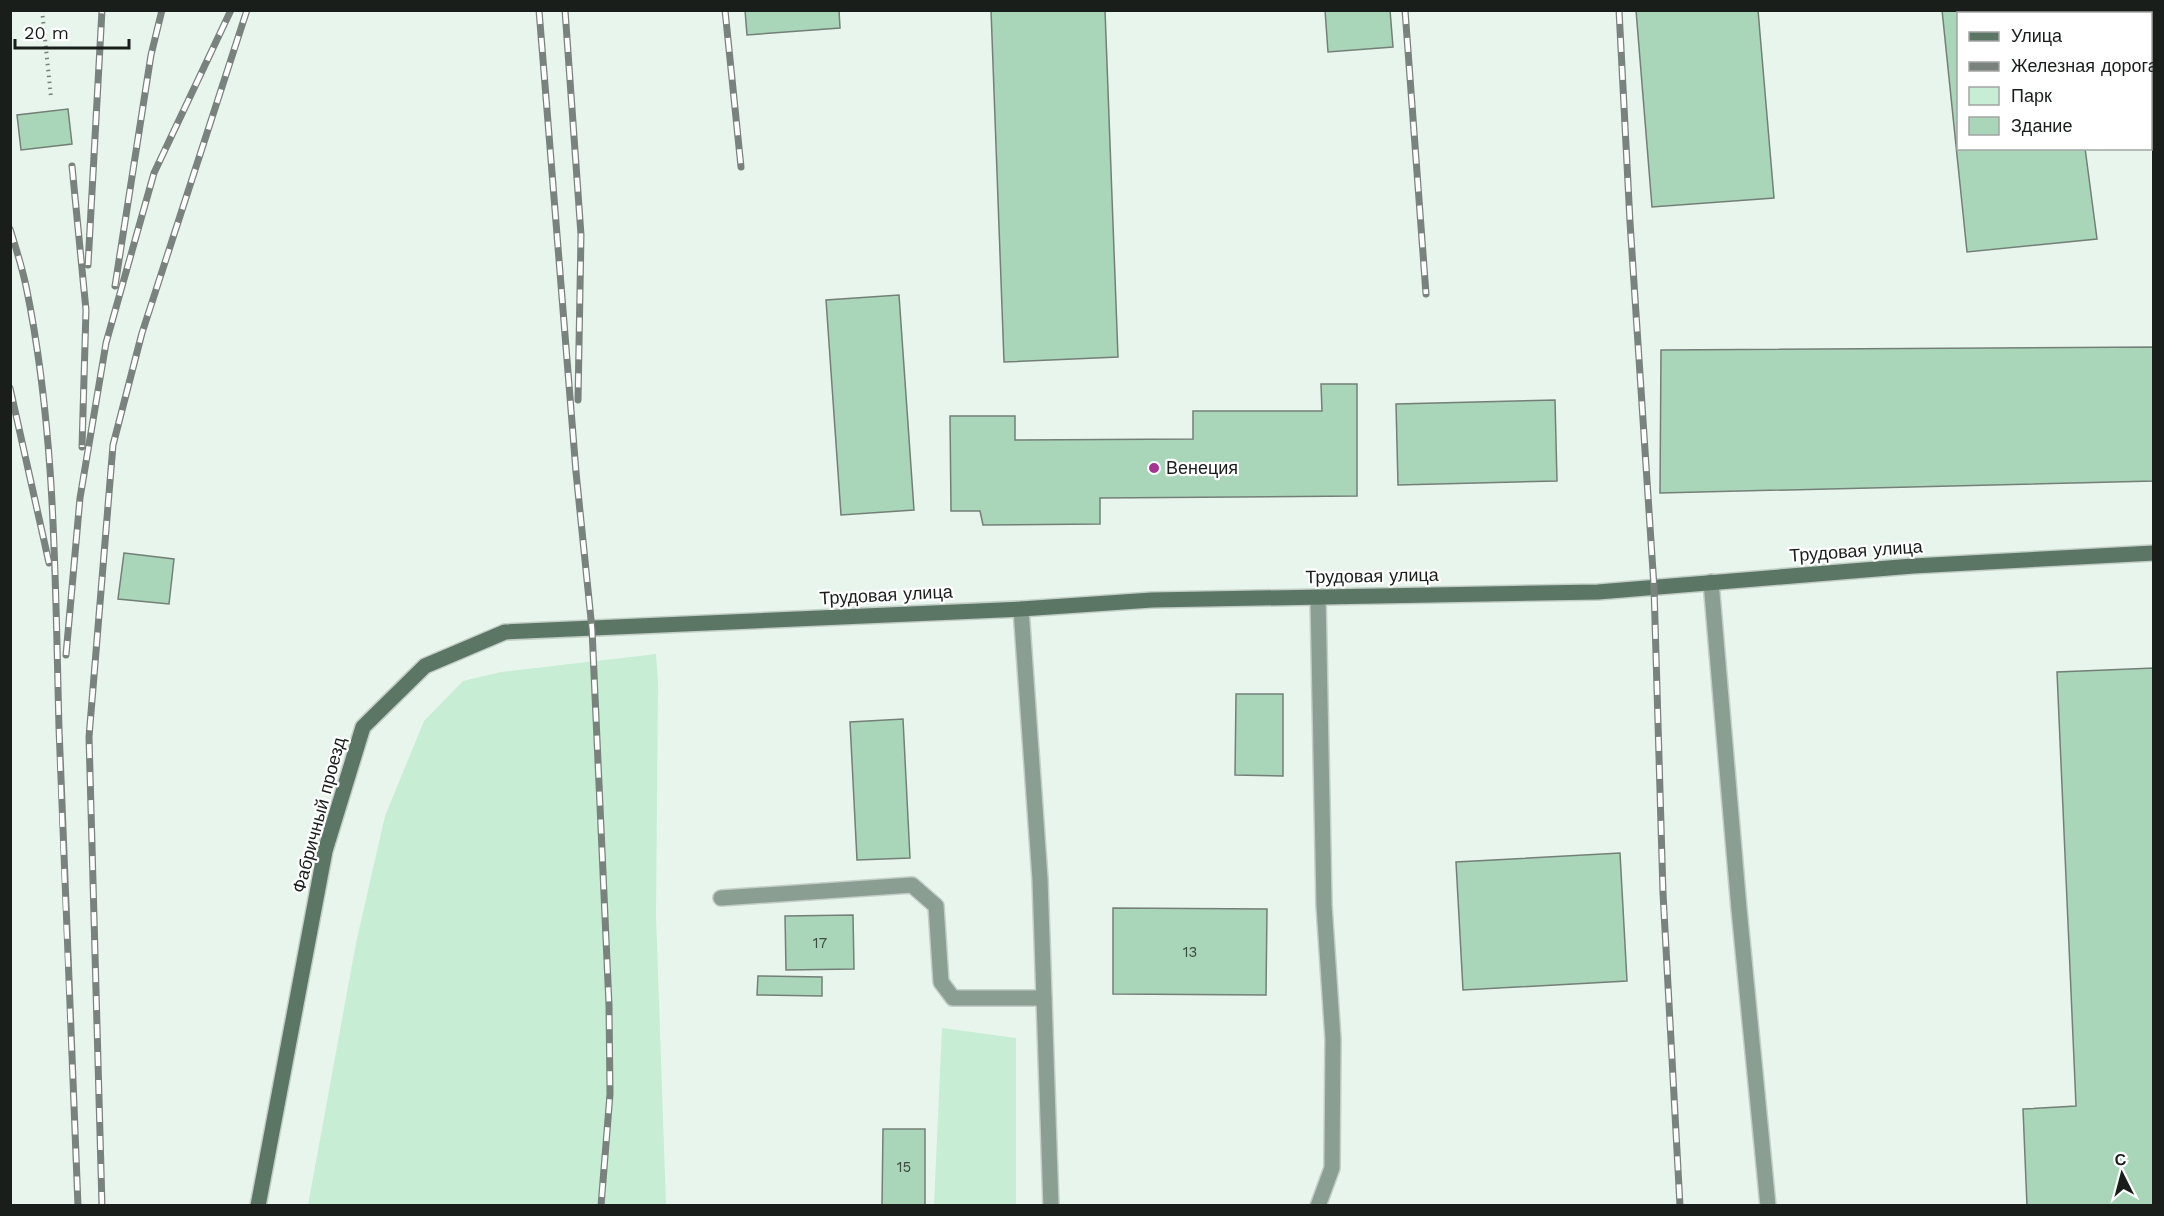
<svg xmlns="http://www.w3.org/2000/svg" width="2164" height="1216" viewBox="0 0 2164 1216" font-family="'Work Sans',sans-serif">
<style>
.green{fill:#c7edd4}
.building{fill:#a9d5b9;stroke:#747f78;stroke-width:1.5}
.lines{fill:none;stroke-linecap:round;stroke-linejoin:round}
.lane-casing{stroke:#c3cec6;stroke-width:18}
.street-casing{stroke:#c3cec6;stroke-width:18}
.secondary-casing{stroke:#c3cec6;stroke-width:18}
.path{stroke:#79817c;stroke-width:4;stroke-dasharray:1.5 4.5;stroke-linecap:butt}
.lane{stroke:#8b9e92;stroke-width:15}
.street{stroke:#8b9e92;stroke-width:15}
.secondary{stroke:#5b7665;stroke-width:15}
.rail-casing{stroke:#79827c;stroke-width:7}
.rail{stroke:#fff;stroke-width:4.5;stroke-dasharray:14;stroke-linecap:butt}
.poi-dot{fill:#a5338f;stroke:#fff;stroke-width:2}
.labels{text-anchor:middle;stroke-width:4.5;stroke-linejoin:round;paint-order:stroke}
.number-label{font-size:15px;fill:#3d4c42}
.poi-label{font-size:18px;fill:#191e1b;stroke:#fff;text-anchor:start}
.street-label{font-size:18px;fill:#191e1b;stroke:#fff}
</style>
<rect width="100%" height="100%" fill="#e8f5ec"/>
<!-- green -->
<g class="green">
<path d="M656 654 658 682 656 915 666 1205H308L356 943 385 816 424 721 463 681 501 672Z"/>
<path d="M942 1028 1016 1038V1205H934Z"/>
</g>
<!-- building -->
<g class="building">
<path d="M745 10H839L840 28 747 35Z"/>
<path d="M991 10H1105L1118 357 1004 362Z"/>
<path d="M1325 10H1390L1393 47 1328 52Z"/>
<path d="M1636 10H1758L1774 198 1652 207Z"/>
<path d="M1942 10H2067V14H1958V148H2085L2097 239 1967 252Z"/>
<path d="M68 109 72 144 21 150 17 115Z"/>
<path d="M899 295 914 510 841 515 826 300Z"/>
<path d="M2154 347V481L1660 493 1661 350Z"/>
<path d="M1321 384H1357V496L1100 498V524L983 525 980 511H951L950 416H1015V440L1193 439V411H1322Z"/>
<path d="M1555 400 1557 481 1398 485 1396 404Z"/>
<path d="M124 553 174 559 169 604 118 599Z"/>
<path d="M2154 668V1205L2027 1206 2023 1109 2076 1106 2057 672Z"/>
<path d="M1236 694H1283V776L1235 775Z"/>
<path d="M903 719 910 858 857 860 850 722Z"/>
<path d="M1620 853 1627 981 1463 990 1456 862Z"/>
<path d="M1113 908 1267 909 1266 995 1113 994Z"/>
<path d="M853 915 854 969 786 970 785 916Z"/>
<path d="M758 976 822 977V996L757 995Z"/>
<path d="M883 1129H925V1206H882Z"/>
</g>
<g class="lines">
<defs>
<g id="lane">
<path d="M1711 582 1739 909 1768 1206"/>
<path d="M1318 597 1324 905 1333 1039 1332 1168 1318 1206"/>
<path d="M721 898 912 885 936 906 941 982 953 998H1044"/>
</g>
<path id="street" d="M1021 609 1040 879 1051 1206"/>
<path id="secondary" d="M258 1206 325 851 363 727 425 666 505 632 1021 609 1152 600 1598 592 1913 566 2154 553"/>
</defs>
<!-- lane casing -->
<use href="#lane" class="lane-casing"/>
<!-- street casing -->
<use href="#street" class="street-casing"/>
<!-- secondary casing -->
<use href="#secondary" class="secondary-casing"/>
<!-- path -->
<path class="path" d="M42 10 51 97"/>
<!-- lane -->
<use href="#lane" class="lane"/>
<!-- street -->
<use href="#street" class="street"/>
<!-- secondary -->
<use href="#secondary" class="secondary"/>
<defs>
<g id="rail">
<path d="M539 10 576 472 592 629 609 1005 610 1094 601 1206"/>
<path d="M565 10 581 235 578 400"/>
<path d="M725 10 741 167"/>
<path d="M1405 10 1426 294"/>
<path d="M1619 10 1630 222 1654 587 1663 893 1680 1206"/>
<path d="M72 166 86 310 82 447"/>
<path d="M10 229C16 248 22 267 26 286 56 431 55 580 59 728 64 887 72 1046 78 1206"/>
<path d="M88 265 102 10"/>
<path d="M115 286 151 55 162 10"/>
<path d="M10 388 49 563"/>
<path d="M66 655 80 498 106 343 154 173 231 10"/>
<path d="M102 1206 89 737 113 445 142 333 247 10"/>
</g>
</defs>
<!-- rail casing -->
<use href="#rail" class="rail-casing"/>
<!-- rail -->
<use href="#rail" class="rail"/>
</g>
<!-- markers -->
<circle class="poi-dot" cx="1154" cy="468" r="6"/>
<g class="labels">
<!-- number labels -->
<g class="number-label">
<text x="820" y="948">17</text>
<text x="1190" y="957">13</text>
<text x="904" y="1172">15</text>
</g>
<!-- poi labels -->
<g class="poi-label">
<text x="1166" y="474">Венеция</text>
</g>
<!-- street labels -->
<g class="street-label">
<text transform="translate(1856 551) rotate(-4)" y="6">Трудовая улица</text>
<text transform="translate(1372 576) rotate(-1)" y="6">Трудовая улица</text>
<text transform="translate(886 595) rotate(-3)" y="6">Трудовая улица</text>
<text transform="translate(319 815) rotate(-75)" y="6">Фабричный проезд</text>
</g>
</g>
<!-- border -->
<rect width="2164" height="1216" fill="none" stroke="#191e1b" stroke-width="24"/>
<!-- legend -->
<rect x="1957" y="12" width="195" height="138" fill="#ffffff" stroke="#a3a5a4" stroke-width="1.5"/>
<rect x="1969" y="32" width="30" height="9" fill="#5b7665" stroke="#a3a5a4" stroke-width="1.5"/>
<text x="2011" y="42" font-size="18" fill="#191e1b">Улица</text>
<rect x="1969" y="62" width="30" height="9" fill="#79827c" stroke="#a3a5a4" stroke-width="1.5"/>
<text x="2011" y="72" font-size="18" fill="#191e1b">Железная дорога</text>
<rect x="1969" y="87" width="30" height="18" fill="#c7edd4" stroke="#a3a5a4" stroke-width="1.5"/>
<text x="2011" y="102" font-size="18" fill="#191e1b">Парк</text>
<rect x="1969" y="117" width="30" height="18" fill="#a9d5b9" stroke="#a3a5a4" stroke-width="1.5"/>
<text x="2011" y="132" font-size="18" fill="#191e1b">Здание</text>
<!-- north arrow -->
<g transform="translate(2122 1174) rotate(354)" stroke="#ffffff" stroke-width="4.5" paint-order="stroke">
<path d="M0-4.5L10 22L0 15L-10 22Z" fill="#191e1b"/>
<text y="-9" font-size="16" font-weight="bold" text-anchor="middle" fill="#191e1b">С</text>
</g>
<!-- scale -->
<path d="M15 39v9h114v-9" fill="none" stroke="#191e1b" stroke-width="3"/>
<text x="24" y="39" font-size="18" fill="#191e1b" stroke="#ffffff" stroke-width="4.5" paint-order="stroke">20 m</text>
</svg>
